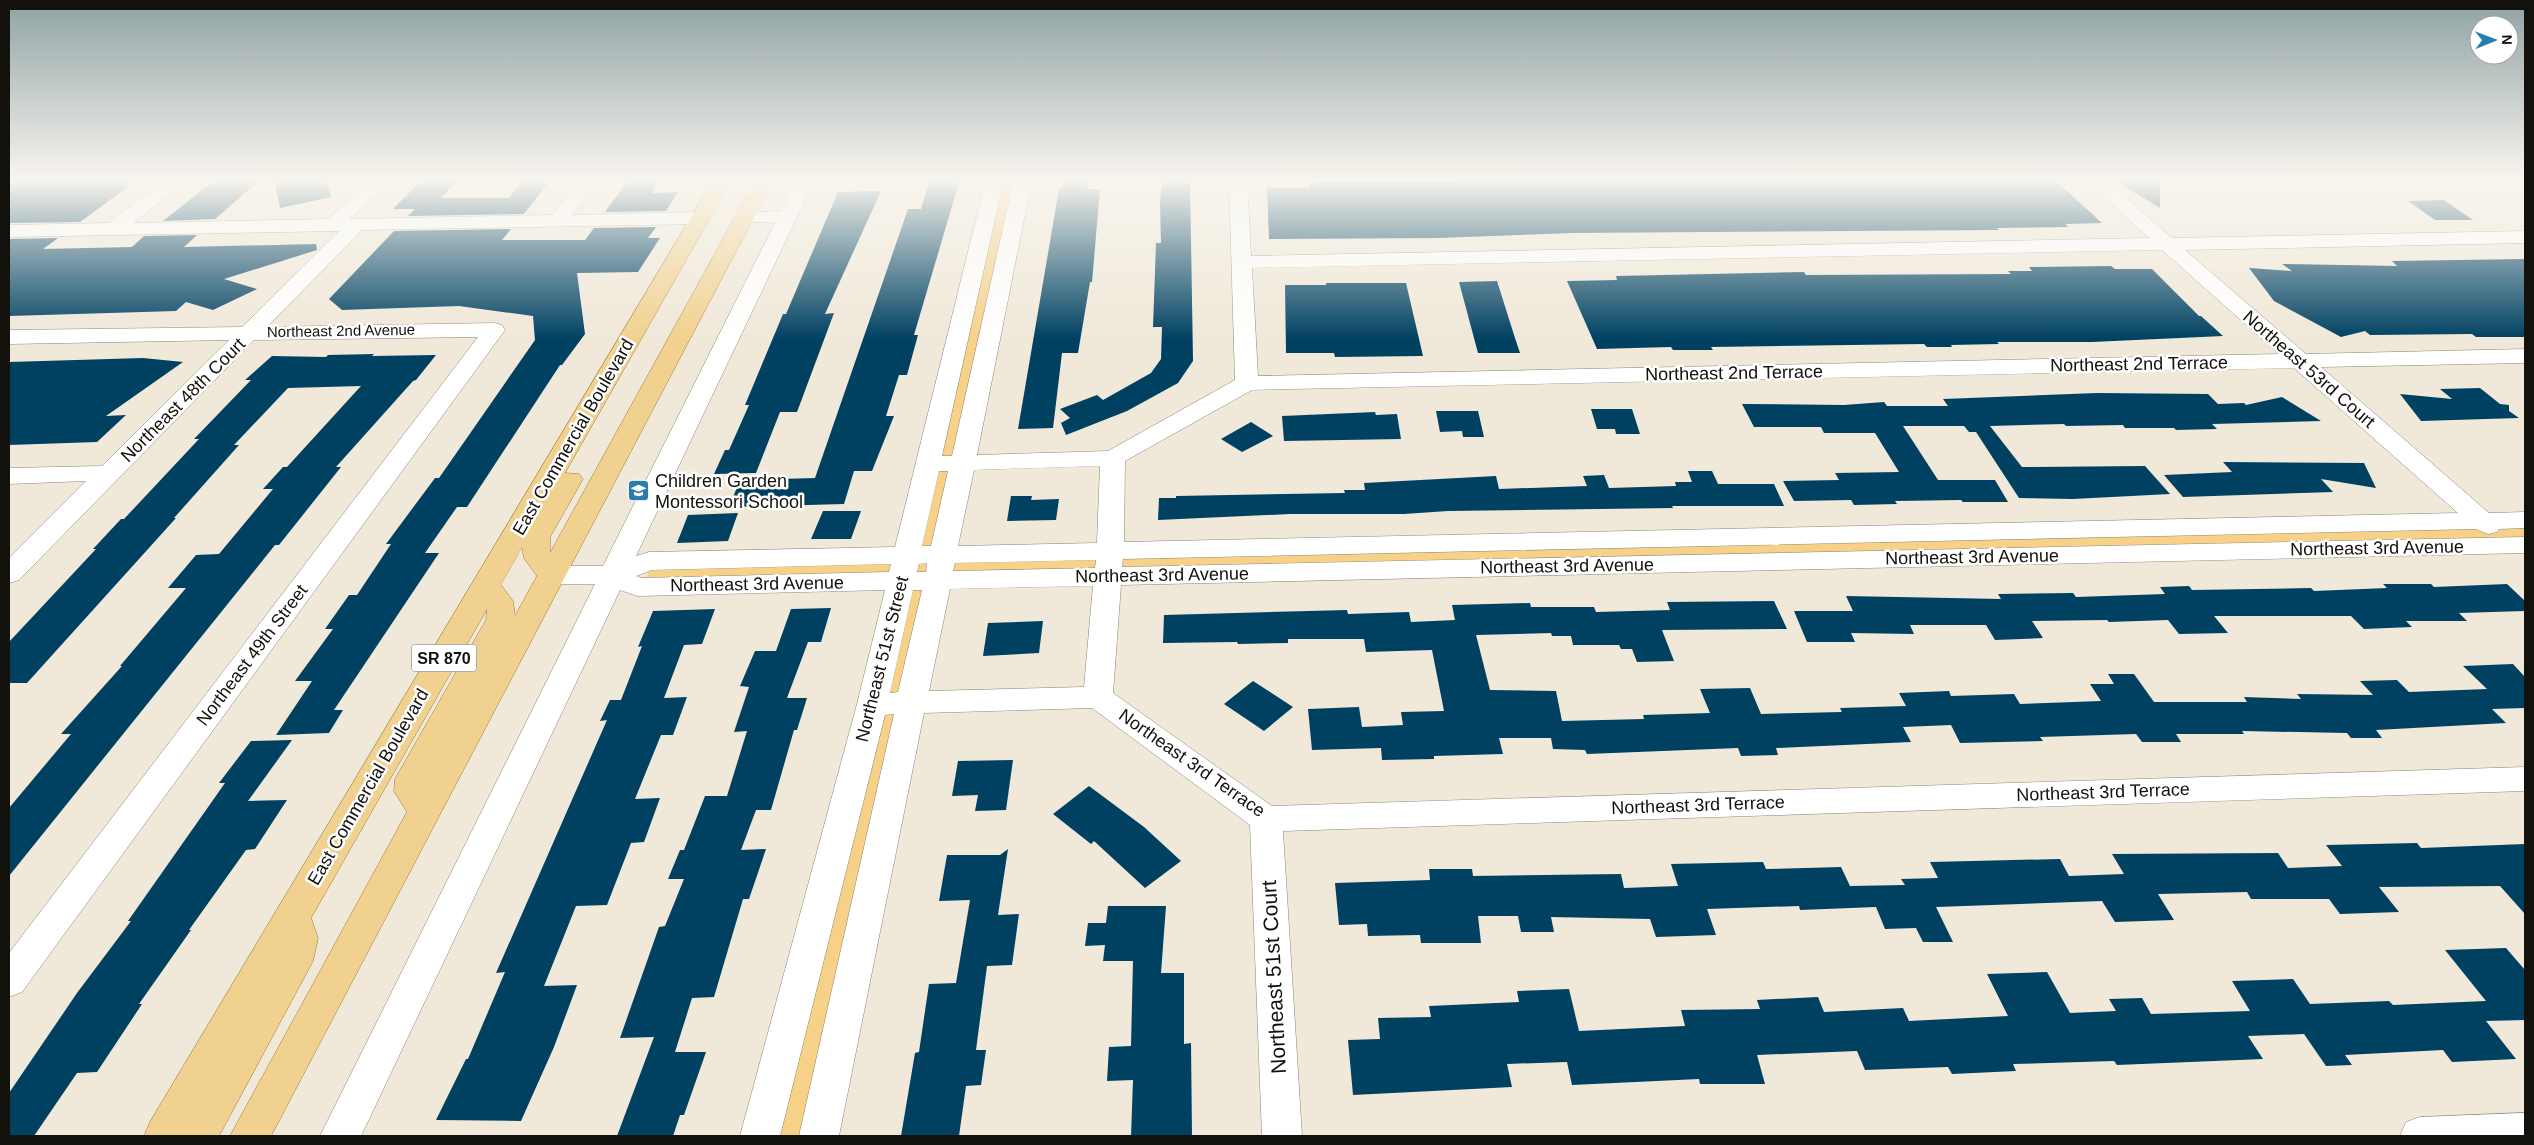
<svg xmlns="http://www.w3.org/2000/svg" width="2534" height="1145" viewBox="0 0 2534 1145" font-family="Arial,sans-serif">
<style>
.green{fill:#f7d188}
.building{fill:#004162}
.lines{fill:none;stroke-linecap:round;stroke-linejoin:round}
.minor-casing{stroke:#8b8476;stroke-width:1}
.major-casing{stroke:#9d7a30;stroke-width:1}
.minor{fill:#fff;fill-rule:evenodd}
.major{fill:#f1d18f;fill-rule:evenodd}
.labels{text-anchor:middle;stroke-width:5;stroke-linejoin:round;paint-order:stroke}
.far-street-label{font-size:15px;fill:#13110c;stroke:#fff}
.shield{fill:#fff;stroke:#5a5855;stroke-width:1}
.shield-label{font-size:16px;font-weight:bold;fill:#13110c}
.street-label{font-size:18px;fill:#13110c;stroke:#fff}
.poi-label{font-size:18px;fill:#13110c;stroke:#fff;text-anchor:start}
.near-street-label{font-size:21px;fill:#13110c;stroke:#fff}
</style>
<rect width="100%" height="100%" fill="#f0e8d9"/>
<!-- green -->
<path class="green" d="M1003 179H1018L937 561 2525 525V539L933 576 808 1136H773L907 577 644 583 651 567 911 560Z"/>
<!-- building -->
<g class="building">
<path d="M9 179H135L126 186H129L80 222 9 223Z"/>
<path d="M216 179H261L215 219 163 221Z"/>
<path d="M274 179H326L331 197 280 208Z"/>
<path d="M459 179 441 198H509L524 179H551L524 214 408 216 415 209H393L422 180Z"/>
<path d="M629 179H660L652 193 678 192 666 211 605 212Z"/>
<path d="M930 179H960L914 335H918L907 375H899L886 416H894L872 471H854L844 504 729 507 740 480 815 478 908 209H921Z"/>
<path d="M1063 179H1088L1087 189H1100L1092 282H1090L1078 353H1062L1053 428 1018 429 1059 189H1061Z"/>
<path d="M1163 179H1190L1193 361 1178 383 1127 411 1066 435 1061 423 1070 418 1060 409 1097 395 1103 400 1151 373 1161 359 1162 327H1153L1156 243H1161L1160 201Z"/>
<path d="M1548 179H2054L2102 223 2065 224 2068 227 1997 228 1999 230 1572 233 1438 238 1269 239 1267 188H1310L1309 182Z"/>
<path d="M2112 179H2160V208Z"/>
<path d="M881 191 825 314 834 313 797 412H780L756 473 714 474 725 450H729L749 405H745L783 314H786L838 192Z"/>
<path d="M2444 200 2473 220H2435L2408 201Z"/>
<path d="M656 227 648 238H660L638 272 577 273 585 334 562 365H560L467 507H457L425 553H439L334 710H343L329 733 276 735 312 681H295L333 629H325L349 595H357L391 544H386L435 478H439L535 340 533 316 459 306 342 310 329 299 394 231 511 229 502 240H585L594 228Z"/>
<path d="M197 235 184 247 316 244 317 250 224 279 257 289 213 310 186 302 176 311 9 316V239L58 238 43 249 132 247 144 236Z"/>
<path d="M2525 259V337H2476L2472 334 2370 335 2365 331 2341 337 2274 301 2249 268 2292 271 2282 264 2397 266 2392 261Z"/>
<path d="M2111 266 2115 269H2152L2199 316H2201L2223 336 2092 342H1997L1999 344 1951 345 1952 347H1927L1924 344 1711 347 1713 350H1673L1671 347 1597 349 1567 281 1617 280 1616 276 1804 272 1806 275 2011 274 2008 271H2032L2029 267Z"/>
<path d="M1497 281 1515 338 1520 353H1478L1459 282Z"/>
<path d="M1326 283H1406L1423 356 1335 357 1334 353H1286L1285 285H1326Z"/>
<path d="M374 354 372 356 436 355 416 380 413 381 336 467H341L279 545H275L9 876V808L71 734H61L122 666H120L186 588H168L196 555 219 554 273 489H263L283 467H287L361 386 288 388 234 445H239L174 518H176L27 683H9V642L96 549H93L121 519H124L199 439H194L251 380H245L272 356 326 357 328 355Z"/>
<path d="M143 358 183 362 106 416 126 415 97 442 9 445V362Z"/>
<path d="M2480 388 2500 404 2509 405V411L2519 418 2421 421 2400 394 2452 399 2440 389Z"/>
<path d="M2097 393 2208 394 2218 404 2244 403 2246 405 2282 397 2321 421 2212 424 2217 429 2176 430 2174 428H2125L2123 425 2066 426 2064 424 1990 426 2022 467 2145 466 2170 494 2073 499 2019 498 1976 432H1969L1964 426H1903L1938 480H1995L2008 502H1963L1961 500 1895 501 1897 504 1854 505 1851 500 1794 501 1783 481 1839 480 1835 473 1899 472 1875 433H1824L1821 427H1754L1742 404 1844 405 1884 402 1887 406H1948L1943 399Z"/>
<path d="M1591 409H1632L1640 434H1616L1615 429H1597Z"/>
<path d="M1436 411H1478L1484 437H1463L1462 431 1440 432Z"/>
<path d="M1375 412 1376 415 1397 414 1401 439 1284 441 1282 416Z"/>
<path d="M1251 422 1273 436 1242 452 1221 439Z"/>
<path d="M2223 462 2364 463 2376 488 2321 479 2333 492 2183 497 2164 475 2232 472Z"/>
<path d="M1688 471H1712L1718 484H1774L1784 506H1672L1673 508 1448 511 1404 514H1290L1158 520 1159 498H1176V496L1345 493 1344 490H1365L1364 483 1496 476 1499 489 1587 486 1583 476 1604 475 1609 488 1676 486 1675 482H1692Z"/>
<path d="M1011 496H1032L1031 500 1059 499 1056 520 1007 521Z"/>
<path d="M823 511H861L851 539H811Z"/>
<path d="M738 513 728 541 677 543 688 515Z"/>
<path d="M2383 584H2431L2434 587 2507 584 2525 601V611L2459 613 2467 621H2406L2412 627 2364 629 2351 616H2214L2228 633 2179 634 2168 620 2109 622 2107 620 2032 621 2043 638 1995 640 1986 625H1910L1914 634 1851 633 1855 642H1807L1794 611H1853L1846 596 2001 599 1998 594 2073 593 2076 597 2165 594 2160 587 2189 586 2192 590 2311 588 2314 591 2387 588Z"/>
<path d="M1774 601 1787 629 1662 630 1674 661 1637 662 1632 649H1621L1619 645H1573L1571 636H1552L1551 633 1476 635 1490 690 1556 691 1562 721 1644 719 1643 715 1710 713 1700 689 1750 688 1761 714 1842 712 1840 708 1906 706 1899 693 1949 691 1951 696 2014 694 2020 704 2101 701 2090 684H2114L2108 674H2134L2154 702H2247L2244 697 2301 699 2297 694 2373 695 2360 681 2397 680 2409 692 2487 689 2463 666 2513 664 2525 677V708L2492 709 2506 723 2376 730 2382 738H2351L2347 733 2242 731 2244 734H2176L2181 742H2142L2136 734 2040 737 2043 741 1960 743 1951 725 1903 727 1911 742 1776 748 1778 755 1741 756 1738 748 1587 754 1585 750 1553 749 1551 738H1499L1503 754 1434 756V759L1382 760 1381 748 1312 750 1308 709 1359 707 1362 727 1403 725 1401 712 1444 711 1432 650 1366 652 1364 639H1288V643L1238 644 1237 642 1163 643 1164 615 1347 610 1348 614 1409 612 1411 622 1455 620 1452 605 1530 603 1531 607H1594L1596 612 1670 610 1667 602Z"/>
<path d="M831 608 821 642H808L787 698H807L797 730H794L771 810H756L741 850 766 849 749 899H743L714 997 692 998 675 1052H706L684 1115H680L673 1136H617L654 1037 620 1038 659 927 665 926 684 879H668L680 850H684L705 796H727L747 731 734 732 749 687 740 686 755 651H776L791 609Z"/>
<path d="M715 609 702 644 684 645 664 698 687 697 673 735H661L635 799 660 798 644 842 631 843 607 905 576 906 544 986 577 985 554 1047 521 1121 436 1120 466 1059H468L505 972 496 973 607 720 600 721 610 700H621L642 646 638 647 653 611Z"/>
<path d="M1043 621 1039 653 983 656 988 623Z"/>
<path d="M1253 681 1293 707 1264 731 1224 704Z"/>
<path d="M292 740 248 801 287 800 255 849 246 850 189 930H191L139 1004H142L97 1072 77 1073 34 1136H9V1093L77 993 131 921H128L225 783H219L251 741Z"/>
<path d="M1013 760 1006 810 975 811 978 795 952 796 958 761Z"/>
<path d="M1089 786 1144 827 1181 861 1145 888 1094 841 1091 844 1053 814Z"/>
<path d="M2417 843 2421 848 2525 844V914L2500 886 2379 887 2399 912 2340 914 2329 899H2251L2247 892 2158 894 2174 920 2115 922 2102 901 1936 907 1953 942H1923L1916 928 1885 929 1876 907 1800 910 1799 906 1707 909 1716 935 1656 937 1650 919 1551 917 1554 932H1521L1518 916H1478L1481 943H1421L1420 935 1368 936 1367 924 1339 925 1335 883 1430 880 1429 869H1472L1473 876 1621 874 1624 888 1678 886 1671 864 1763 862 1766 869 1841 867 1850 886 1905 885 1901 879 1938 878 1930 862 2060 859 2069 876 2124 874 2112 854 2278 853 2288 868 2342 866 2326 845Z"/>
<path d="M1008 849 998 915 1019 914 1012 965 987 966 976 1050H986L981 1085 966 1086 959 1136H901L915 1053 919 1052 929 984 956 983 970 900 939 901 947 855H1000Z"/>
<path d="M1108 906H1166L1161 973H1184V1044L1191 1043 1192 1136H1131L1133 1080 1107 1081 1109 1047 1131 1046 1133 961H1103L1105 945 1085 946 1088 923H1106Z"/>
<path d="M2506 948 2525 970V1020L2486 1021 2516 1059 2452 1062 2443 1050 2345 1055 2352 1065 2326 1066 2304 1034 2248 1036 2263 1059 2117 1065 2114 1061 2013 1064 2016 1071 1952 1074 1948 1067 1865 1070 1857 1051 1757 1055 1765 1084H1700L1699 1079 1572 1085 1567 1062 1507 1064 1512 1087 1353 1095 1348 1040 1380 1039 1378 1018 1431 1017 1429 1006 1519 1002 1517 991 1569 989 1579 1031 1685 1026 1681 1010 1760 1009 1757 1000 1818 997 1824 1012 1903 1008 1909 1021 2008 1016 1987 974 2047 972 2070 1013 2116 1011 2109 999 2142 998 2151 1014 2250 1011 2232 981 2293 979 2310 1004 2389 1001 2393 1005 2486 1001 2445 950Z"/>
</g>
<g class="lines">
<defs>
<g id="minor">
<path d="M166 179H186L134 223 328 219 370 179H389L350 219 552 215 580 179H598L572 215 701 212 708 214 711 218 708 222 701 224 362 230 267 327 494 323 502 325 505 330 22 992 9 997V953L478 337 254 340 19 580 9 583V558L86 481 9 484V468L102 466 229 340 9 344V330L242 327 339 231 9 237V225L109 223Z"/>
<path d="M797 179H815L636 556 649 552 895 547 986 179H1004L942 456H952L1014 179H1032L977 455 1108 451 1235 380 1229 179H1247L1251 256 2149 238 2084 179H2104L2172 238 2525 231V243L2185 250 2306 354 2525 349V363L2321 367 2489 513 2525 512V528L2499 529 2497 532 2488 534 2476 529 1123 559 1122 567 2525 537V553L1121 585 1113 693 1272 806 2525 767V791L1283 831 1302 1136H1262L1250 825 1092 708 924 713 839 1136H799L894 714 885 715 780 1136H740L857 704 885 590 637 596 620 590 361 1136H320L595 584H551L541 581 537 575 541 569 551 566H603L775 223 737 221 734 217 737 213 781 211ZM2162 250 2279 354 1258 376 1252 268ZM2294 368 2458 513 1124 542 1125 461 1252 390ZM1100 466 1097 543 958 546 974 470ZM939 471H948L931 546H922ZM1096 560 1095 568 953 571 955 563ZM927 563 926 572H917L919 564ZM891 564 889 572 641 578 636 576 652 570ZM1093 586 1084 687 929 691 950 589ZM913 590H922L898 692 890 693Z"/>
<path d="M2525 1113V1136H2400L2406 1122 2420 1117Z"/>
</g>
<path id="major" d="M714 179H732L565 473 579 474 583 479 550 537V553L756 179H774L271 1136H230L407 812 394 791 395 779 486 620 487 609 311 918 318 938 313 961 219 1136H144L150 1122ZM522 547 524 558 537 576 515 616 513 601 501 585Z"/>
</defs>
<!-- minor casing -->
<use href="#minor" class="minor-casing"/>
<!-- major casing -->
<use href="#major" class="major-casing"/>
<!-- minor -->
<use href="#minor" class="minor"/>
<!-- major -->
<use href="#major" class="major"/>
</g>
<!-- sky -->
<linearGradient id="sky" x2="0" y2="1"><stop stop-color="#90a2a4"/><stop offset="0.53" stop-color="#f8f5ee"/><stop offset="1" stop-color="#f8f5ee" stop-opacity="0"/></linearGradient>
<rect width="2534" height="339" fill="url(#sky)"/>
<!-- icons -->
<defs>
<symbol id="school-square" viewBox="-11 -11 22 22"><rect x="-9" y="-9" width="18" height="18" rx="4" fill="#297ead" stroke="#fff"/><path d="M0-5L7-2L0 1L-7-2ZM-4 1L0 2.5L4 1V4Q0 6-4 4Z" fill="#fff"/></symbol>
</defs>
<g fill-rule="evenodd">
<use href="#school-square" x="626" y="478" width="25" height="25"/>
</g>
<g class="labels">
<!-- far-street labels -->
<g class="far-street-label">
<text transform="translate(341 331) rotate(-1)" y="5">Northeast 2nd Avenue</text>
</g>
<!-- shield labels -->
<rect class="shield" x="411.5" y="644.5" width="65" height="27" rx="4"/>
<g class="shield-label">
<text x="444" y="664">SR 870</text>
</g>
<!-- street labels -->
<g class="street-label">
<text transform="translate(2139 364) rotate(-1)" y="6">Northeast 2nd Terrace</text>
<text transform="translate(2309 369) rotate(41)" y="6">Northeast 53rd Court</text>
<text transform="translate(1734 373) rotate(-1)" y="6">Northeast 2nd Terrace</text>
<text transform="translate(183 400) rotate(-45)" y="6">Northeast 48th Court</text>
<text transform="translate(573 437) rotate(-60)" y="6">East Commercial Boulevard</text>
<text transform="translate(2377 548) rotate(-1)" y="6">Northeast 3rd Avenue</text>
<text transform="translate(1972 557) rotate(-1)" y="6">Northeast 3rd Avenue</text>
<text transform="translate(1567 566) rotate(-1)" y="6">Northeast 3rd Avenue</text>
<text transform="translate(1162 575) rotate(-1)" y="6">Northeast 3rd Avenue</text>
<text transform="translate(757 584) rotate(-1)" y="6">Northeast 3rd Avenue</text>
<text transform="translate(252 655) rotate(-53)" y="6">Northeast 49th Street</text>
<text transform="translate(882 659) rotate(-76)" y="6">Northeast 51st Street</text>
<text transform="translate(1192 763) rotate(35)" y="6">Northeast 3rd Terrace</text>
<text transform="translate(368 787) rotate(-60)" y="6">East Commercial Boulevard</text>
<text transform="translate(2103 792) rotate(-2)" y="6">Northeast 3rd Terrace</text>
<text transform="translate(1698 805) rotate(-2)" y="6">Northeast 3rd Terrace</text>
</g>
<!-- poi labels -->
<g class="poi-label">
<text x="655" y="487">Children Garden<tspan x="655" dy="21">Montessori School</tspan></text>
</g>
<!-- near-street labels -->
<g class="near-street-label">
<text transform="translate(1274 977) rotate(-93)" y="7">Northeast 51st Court</text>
</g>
</g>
<!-- border -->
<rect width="2534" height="1145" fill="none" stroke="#13110c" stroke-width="20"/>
<!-- north arrow -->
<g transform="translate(2494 40) rotate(89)"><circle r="24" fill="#ffffff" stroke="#a1a09e"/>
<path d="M0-4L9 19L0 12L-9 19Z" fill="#297ead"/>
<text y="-8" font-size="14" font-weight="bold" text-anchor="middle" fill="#13110c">N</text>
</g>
</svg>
